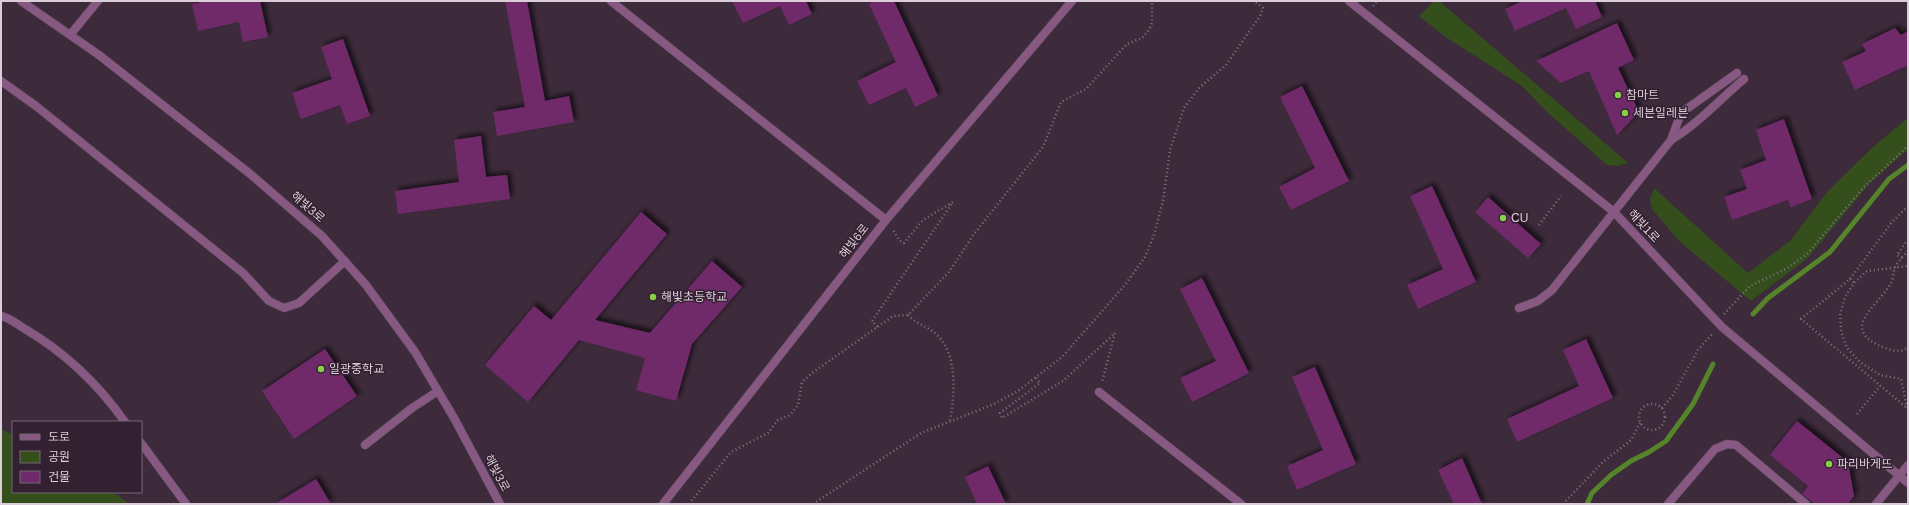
<svg xmlns="http://www.w3.org/2000/svg" width="1909" height="505" viewBox="0 0 1909 505" font-family="Arial,'Noto Sans KR',sans-serif">
<style>
.green{fill:#344e1c}
.lines{fill:none;stroke-linecap:round;stroke-linejoin:round}
.stream{stroke:#55842a;stroke-width:5}
.building{fill:#6f2a6b;filter:url(#shadow)}
.service-casing{stroke:#594857;stroke-width:9}
.pedestrian-casing{stroke:#594857;stroke-width:9}
.minor-casing{stroke:#594857;stroke-width:9}
.tertiary-casing{stroke:#594857;stroke-width:9}
.path{stroke:#837381;stroke-width:2.5;stroke-dasharray:1 3;stroke-linecap:butt}
.service{stroke:#865882;stroke-width:8}
.pedestrian{stroke:#865882;stroke-width:8}
.minor{stroke:#865882;stroke-width:8}
.tertiary{stroke:#865882;stroke-width:8}
.path-bridge{stroke:#837381;stroke-width:2.5;stroke-dasharray:1 3;stroke-linecap:butt}
.poi-dot{fill:#89cf48;stroke:#332031;stroke-width:1.5}
.labels{text-anchor:middle;stroke-width:3;stroke-linejoin:round;paint-order:stroke}
.poi-label{font-size:12px;fill:#dbced9;stroke:#332031;text-anchor:start}
.street-label{font-size:12px;fill:#dbced9;stroke:#332031}
</style>
<defs>
<filter id="shadow"><feDropShadow dx="3.5" dy="-3.5" stdDeviation="2" flood-color="#0009"/></filter>
</defs>
<rect width="100%" height="100%" fill="#3d2a3b"/>
<!-- green -->
<g class="green">
<path d="M1434 1H1439L1628 163 1617 166 1607 165 1547 112 1522 86 1447 38 1419 16Z"/>
<path d="M1908 118V149L1870 183 1808 258 1751 301 1679 241 1652 209 1650 199 1654 188 1748 273 1791 240 1828 191 1874 146Z"/>
<path d="M1 429 13 435V492H113L129 504H1Z"/>
</g>
<g class="lines">
<!-- stream -->
<g class="stream">
<path d="M1753 314 1768 298 1830 252 1889 179 1908 165"/>
<path d="M1587 504 1592 493 1611 475 1631 461 1649 452 1666 441 1693 404 1713 364"/>
</g>
</g>
<!-- building -->
<g class="building">
<path d="M207 1H260L268 37 243 42 239 22 198 31 192 4Z"/>
<path d="M505 1H527L545 101 569 96 574 122 497 136 493 112 525 107Z"/>
<path d="M732 1H806L812 14 789 25 780 6 743 23Z"/>
<path d="M875 1H894L938 96 915 107 906 88 869 105 857 81 896 62 869 4Z"/>
<path d="M1522 1H1595L1602 17 1576 29 1566 8 1515 31 1505 9Z"/>
<path d="M1617 23 1634 60 1618 68 1639 112 1617 135 1589 71 1561 83 1536 61Z"/>
<path d="M1895 28 1901 35 1908 31V65L1855 90 1842 62 1866 51 1862 44Z"/>
<path d="M343 39 370 116 347 124 340 105 301 119 292 93 332 79 321 47Z"/>
<path d="M1302 86 1349 181 1291 210 1279 187 1315 168 1280 97Z"/>
<path d="M1784 119 1812 199 1791 207 1788 200 1732 220 1724 197 1747 189 1740 170 1766 160 1756 130Z"/>
<path d="M481 136 486 177 507 175 510 199 398 214 395 191 459 182 454 140Z"/>
<path d="M1432 186 1476 282 1418 309 1407 285 1443 269 1410 196Z"/>
<path d="M1488 197 1541 244 1528 258 1475 212Z"/>
<path d="M641 212 667 234 595 320 650 333 712 261 742 287 692 344 676 401 636 390 645 358 579 340 528 402 485 365 534 306 551 320Z"/>
<path d="M1202 278 1249 373 1192 402 1180 378 1216 361 1180 289Z"/>
<path d="M1586 339 1613 398 1517 442 1507 419 1579 386 1563 350Z"/>
<path d="M325 349 357 396 294 439 262 391Z"/>
<path d="M1315 367 1356 464 1297 490 1287 466 1323 450 1292 377Z"/>
<path d="M1797 421 1848 462 1854 496 1848 504H1815L1802 494 1808 486 1770 455Z"/>
<path d="M1462 458 1482 504H1454L1438 470Z"/>
<path d="M988 466 1006 504H977L965 477Z"/>
<path d="M316 479 331 504H275Z"/>
</g>
<g class="lines">
<defs>
<g id="service">
<path d="M1 316C10 318 17 324 25 329 66 353 98 384 125 422"/>
<path d="M141 443 186 504"/>
<path d="M365 445 412 408 438 391"/>
</g>
<g id="pedestrian">
<path d="M611 1 886 220"/>
<path d="M1099 392 1241 504"/>
</g>
<g id="minor">
<path d="M70 35 98 1"/>
<path d="M1 81 36 106 243 273 269 301 284 308 299 303 345 261"/>
<path d="M1671 140 1681 113 1737 73"/>
<path d="M1519 308 1538 301 1552 290 1671 140C1699 123 1719 100 1744 79"/>
<path d="M663 504 886 220 1072 1"/>
<path d="M1668 504 1715 449 1727 444 1736 445 1806 504"/>
<path d="M1876 504 1908 465"/>
</g>
<g id="tertiary">
<path d="M21 1 99 55 249 173 322 236 366 285 415 352 454 418 500 504"/>
<path d="M1349 1 1614 212 1722 327 1908 483"/>
</g>
</defs>
<!-- service casing -->
<use href="#service" class="service-casing"/>
<!-- pedestrian casing -->
<use href="#pedestrian" class="pedestrian-casing"/>
<!-- minor casing -->
<use href="#minor" class="minor-casing"/>
<!-- tertiary casing -->
<use href="#tertiary" class="tertiary-casing"/>
<!-- path -->
<g class="path">
<path d="M1373 6 1377 1"/>
<path d="M1908 206 1892 222 1850 279 1801 319 1907 408 1908 407"/>
<path d="M1539 225 1561 196"/>
<path d="M1908 251C1903 257 1896 263 1894 271 1893 275 1893 280 1891 283 1879 306 1836 329 1885 348 1893 351 1901 353 1908 347"/>
<path d="M1902 258 1897 255 1908 239"/>
<path d="M1850 279 1854 283"/>
<path d="M1724 314 1750 286 1786 269 1807 254 1864 187 1908 146"/>
<path d="M908 315C915 323 927 326 936 334 958 354 955 394 950 420"/>
<path d="M877 327 872 321 953 202 923 220 904 243 899 240 893 230"/>
<path d="M1036 378 1040 383 1000 413 1002 418 1063 381 1115 333 1102 382"/>
<circle cx="1652" cy="417" r="13"/>
<path d="M1662 408 1673 395 1698 350 1712 334"/>
<path d="M1857 414 1880 386"/>
<path d="M689 504 731 452 768 433 778 420 790 415 798 405 802 382 812 373 893 316 908 315 949 272 974 234 1043 147 1061 102 1086 89 1127 44 1142 38 1149 30 1152 23V1"/>
<path d="M813 504 921 433 994 404 1018 391 1062 357 1125 285 1145 257 1154 235 1163 201 1170 150 1184 108 1199 88 1226 65 1260 16 1263 8 1254 1"/>
<path d="M1563 504 1603 462 1631 440 1640 423"/>
</g>
<!-- service -->
<use href="#service" class="service"/>
<!-- pedestrian -->
<use href="#pedestrian" class="pedestrian"/>
<!-- minor -->
<use href="#minor" class="minor"/>
<!-- tertiary -->
<use href="#tertiary" class="tertiary"/>
<!-- path-bridge -->
<path class="path-bridge" d="M1907 408 1901 379 1880 375 1860 362 1847 348 1841 331 1840 314 1845 297 1854 283 1867 271 1908 266"/>
</g>
<!-- markers -->
<g class="poi-dot">
<circle cx="1618" cy="95" r="4"/>
<circle cx="1625" cy="113" r="4"/>
<circle cx="1503" cy="218" r="4"/>
<circle cx="653" cy="297" r="4"/>
<circle cx="321" cy="369" r="4"/>
<circle cx="1829" cy="464" r="4"/>
</g>
<g class="labels">
<!-- poi labels -->
<g class="poi-label">
<text x="1626" y="99">참마트</text>
<text x="1633" y="117">세븐일레븐</text>
<text x="1511" y="222">CU</text>
<text x="661" y="301">해빛초등학교</text>
<text x="329" y="373">일광중학교</text>
<text x="1837" y="468">파리바게뜨</text>
</g>
<!-- street labels -->
<g class="street-label">
<text transform="translate(308 207) rotate(41)" y="4">해빛3로</text>
<text transform="translate(1644 226) rotate(47)" y="4">해빛1로</text>
<text transform="translate(854 241) rotate(-52)" y="4">해빛6로</text>
<text transform="translate(497 473) rotate(62)" y="4">해빛3로</text>
</g>
</g>
<!-- border -->
<rect width="1909" height="505" fill="none" stroke="#dbced9" stroke-width="4"/>
<!-- legend -->
<rect x="12" y="421" width="130" height="72" fill="#332031" stroke="#766674"/>
<rect x="20" y="434" width="20" height="6" fill="#865882" stroke="#766674"/>
<text x="48" y="441" font-size="12" fill="#dbced9">도로</text>
<rect x="20" y="451" width="20" height="12" fill="#344e1c" stroke="#766674"/>
<text x="48" y="461" font-size="12" fill="#dbced9">공원</text>
<rect x="20" y="471" width="20" height="12" fill="#6f2a6b" stroke="#766674"/>
<text x="48" y="481" font-size="12" fill="#dbced9">건물</text>
</svg>
